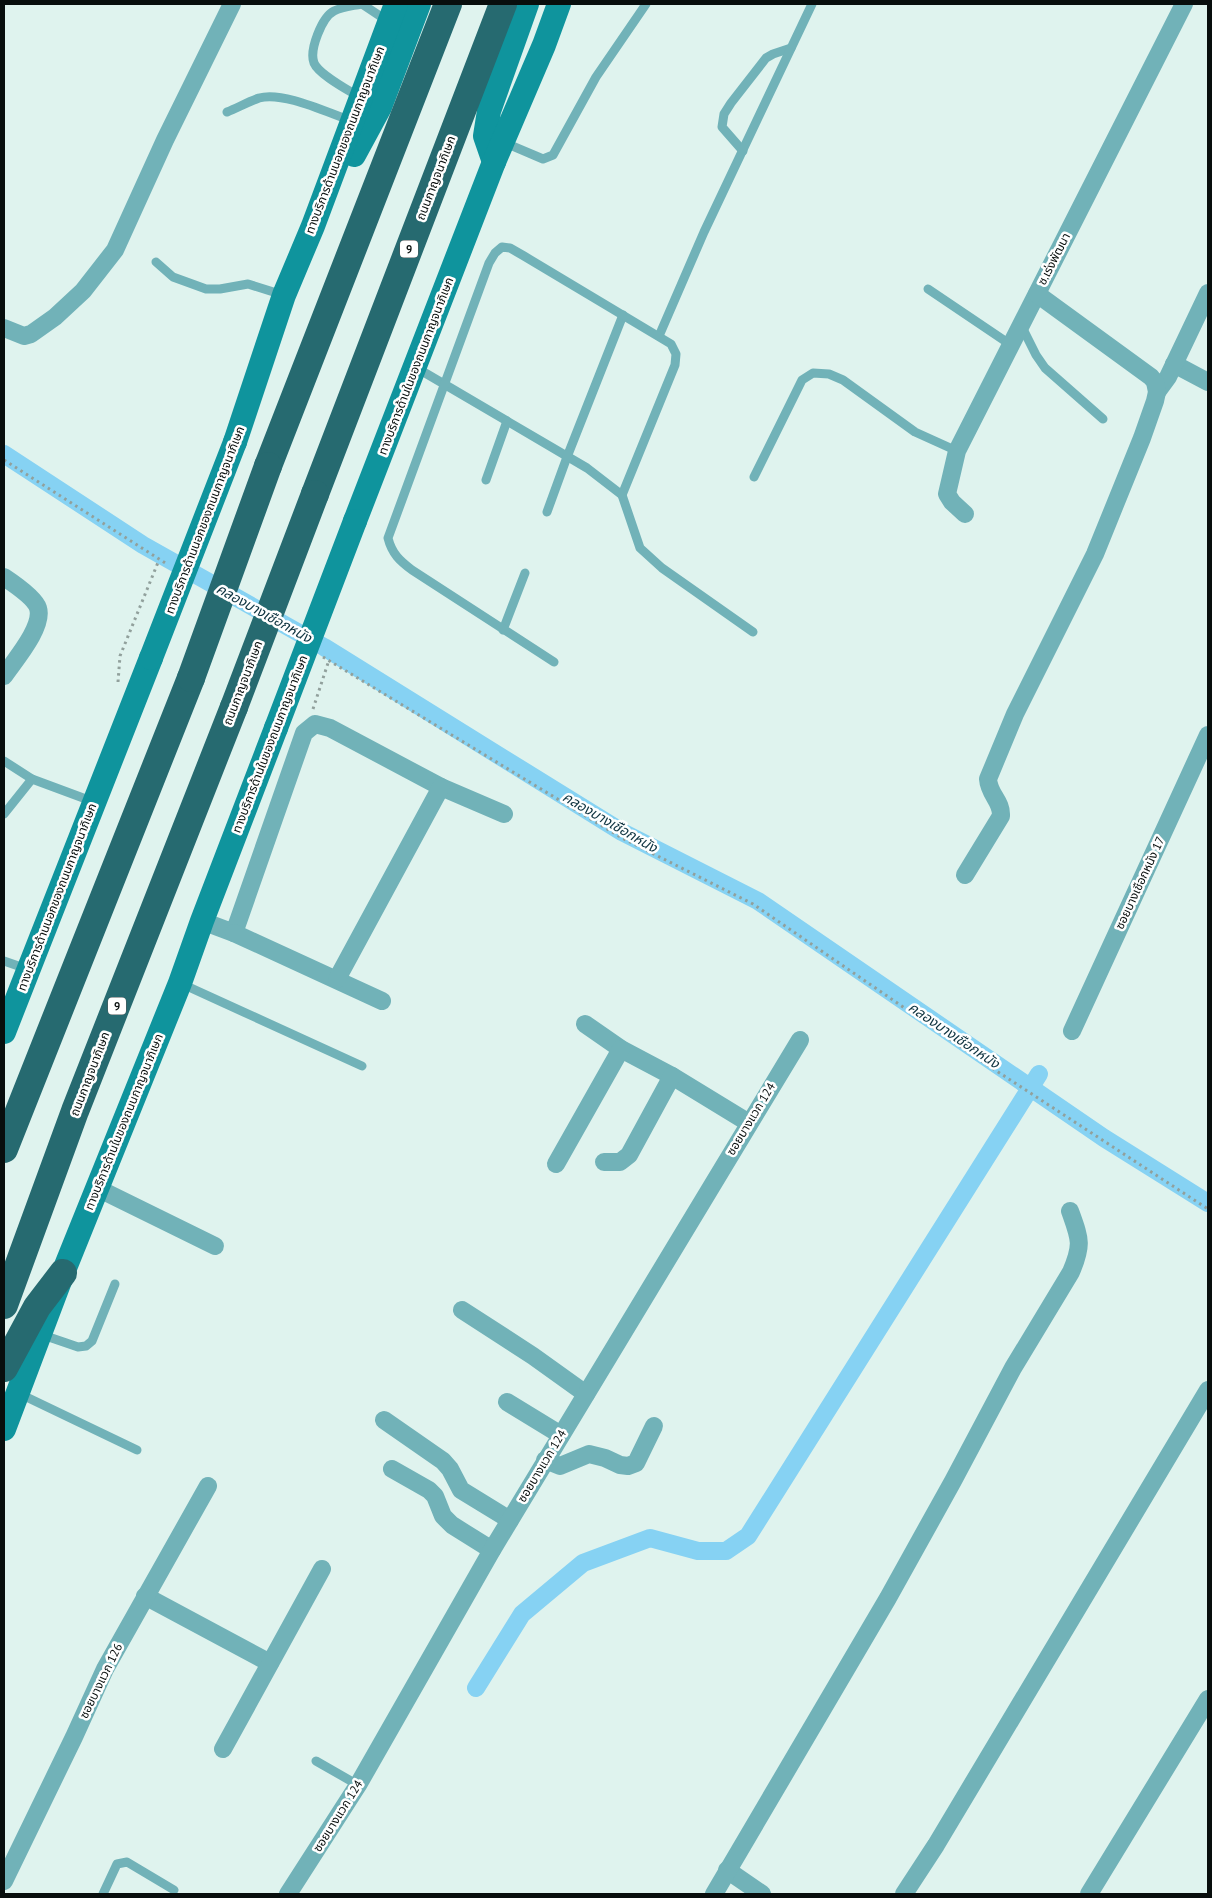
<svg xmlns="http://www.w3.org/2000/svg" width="1212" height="1898" viewBox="0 0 1212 1898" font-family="'PT Sans','Noto Sans Thai',sans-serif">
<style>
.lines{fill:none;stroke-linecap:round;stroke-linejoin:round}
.canal{stroke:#86d2f3;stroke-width:18}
.path{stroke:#91a09c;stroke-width:3;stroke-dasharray:2.5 4;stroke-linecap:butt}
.service{stroke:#71b2b8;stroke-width:9}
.minor{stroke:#71b2b8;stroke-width:18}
.secondary{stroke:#0f949d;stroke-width:24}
.trunk{stroke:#266a70;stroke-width:28}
.secondary-bridge{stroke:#0f949d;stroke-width:24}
.trunk-bridge{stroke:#266a70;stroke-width:28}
.labels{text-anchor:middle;stroke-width:5;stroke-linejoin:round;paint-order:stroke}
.shield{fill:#fff;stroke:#525656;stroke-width:1}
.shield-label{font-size:11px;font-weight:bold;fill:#080e0d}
.street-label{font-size:12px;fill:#080e0d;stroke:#fff}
.water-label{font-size:14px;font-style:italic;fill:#0d323f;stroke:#fff}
</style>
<rect width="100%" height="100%" fill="#dff3ee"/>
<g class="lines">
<!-- canal -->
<g class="canal">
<path d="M4 454 143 545 324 647 622 832 758 901 1104 1138 1208 1203"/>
<path d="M476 1688 522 1614 583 1563 650 1538 698 1551H726L748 1536 1039 1074"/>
</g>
<!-- path -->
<g class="path">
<path d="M4 460 167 564"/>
<path d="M323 657 622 838 753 904 992 1068 1208 1209"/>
<path d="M118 682 120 656 159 560"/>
<path d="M313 709 329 660"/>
</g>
<!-- service -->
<g class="service">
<path d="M361 4C352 6 342 7 334 11 322 17 309 50 314 63 319 75 350 91 361 98"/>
<path d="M362 4 389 22"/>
<path d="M227 112C237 108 248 102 259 98 283 91 328 113 352 121"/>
<path d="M503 142 543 159 553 155 596 77 646 4"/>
<path d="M743 151 722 127 724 114 731 103 766 58 773 54 791 48"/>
<path d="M156 262 173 277 206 289H220L248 284 283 295"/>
<path d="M928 289 1011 345"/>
<path d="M1021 325 1036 355 1045 368 1103 419"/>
<path d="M659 336 704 232 812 4"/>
<path d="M415 367 587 468 622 495 640 548 662 568 753 632"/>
<path d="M754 477 802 380 813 373 829 374 843 380 915 432 957 451"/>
<path d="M486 480 507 421"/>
<path d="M547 512 567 457 623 315"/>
<path d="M503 630 525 573"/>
<path d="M554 662 412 570C400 561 392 554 388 538L489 263 495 253 502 247 510 248 524 256 671 344 676 354 675 365 622 495"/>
<path d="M4 761 32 779 94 802"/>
<path d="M4 814 32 779"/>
<path d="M4 961 27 969"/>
<path d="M180 983 362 1066"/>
<path d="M40 1334 78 1347 86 1346 92 1341 115 1284"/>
<path d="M18 1393 137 1450"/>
<path d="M316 1761 358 1785"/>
<path d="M103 1894 117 1864 127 1862 174 1890"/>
</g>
<!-- minor -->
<g class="minor">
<path d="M4 328 24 336 31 334 55 317 83 291 115 250 165 140 232 4"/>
<path d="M1174 364 1208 382"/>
<path d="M1157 392 1168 377 1208 293"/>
<path d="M965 514 952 502 947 494 957 451 1184 4"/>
<path d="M4 577C13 583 35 598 38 608 44 627 14 661 4 676"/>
<path d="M965 875 1001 816C1002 801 989 795 988 779L1015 714 1095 554 1142 438 1155 401 1157 392 1155 382 1151 377 1037 294"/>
<path d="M202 921 234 933 304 733 315 724 330 728 441 787 504 814"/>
<path d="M234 933 382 1001"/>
<path d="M337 979 441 787"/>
<path d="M585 1024 621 1049 672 1076 749 1123"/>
<path d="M1072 1031 1208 735"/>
<path d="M604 1162H620L629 1155 672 1076"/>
<path d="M556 1164 621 1049"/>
<path d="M97 1188 215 1246"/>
<path d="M462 1310 533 1356 586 1394"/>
<path d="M507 1402 561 1435"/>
<path d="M384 1420 443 1461 450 1469 461 1490 510 1520"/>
<path d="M545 1460 560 1466 589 1454 605 1458 620 1465 628 1466 636 1463 654 1426"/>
<path d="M392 1469 429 1490 435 1496 443 1516 452 1525 492 1550"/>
<path d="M145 1596 270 1663"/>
<path d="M223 1749 322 1569"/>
<path d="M727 1870 762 1894"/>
<path d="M4 1881 74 1737 105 1669 208 1486"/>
<path d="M288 1894 358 1785 492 1550 800 1040"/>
<path d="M714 1894 888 1598 953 1481 1013 1368 1071 1272C1083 1244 1080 1239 1070 1211"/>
<path d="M904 1894 936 1845 1208 1390"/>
<path d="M1089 1894 1208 1699"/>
</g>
<!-- secondary -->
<g class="secondary">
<path d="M354 155 380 107 419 4"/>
<path d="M494 162 485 136 489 111 527 4"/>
<path d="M235 442 284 295 313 226 396 4"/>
<path d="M355 521 494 162 544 45 559 4"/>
<path d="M4 1032 151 658"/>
<path d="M4 1429 63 1273 180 983 202 921 276 728"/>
</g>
<!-- trunk -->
<g class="trunk">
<path d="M268 466 448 4"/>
<path d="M315 494 503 4"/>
<path d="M4 1149 191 678"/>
<path d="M4 1305 75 1111 234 707"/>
<path d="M4 1368 37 1307 63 1273"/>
</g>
<!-- secondary-bridge -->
<g class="secondary-bridge">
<path d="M151 658 235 442"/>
<path d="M276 728 355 521"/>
</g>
<!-- trunk-bridge -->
<g class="trunk-bridge">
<path d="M191 678 268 466"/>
<path d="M234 707 315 494"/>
</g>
</g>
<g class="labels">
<!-- shield labels -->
<g class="shield">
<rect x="400" y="240.5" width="18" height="17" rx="4"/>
<rect x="108" y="997.5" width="18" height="17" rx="4"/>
</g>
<g class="shield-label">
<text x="409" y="253">9</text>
<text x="117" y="1010">9</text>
</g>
<!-- street labels -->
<g class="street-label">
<text transform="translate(345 140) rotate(-69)" y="4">ทางบริการด้านนอกของถนนกาญจนาภิเษก</text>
<text transform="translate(436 178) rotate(-69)" y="4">ถนนกาญจนาภิเษก</text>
<text transform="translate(1054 259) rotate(-63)" y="4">ซ.เร่งพัฒนา</text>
<text transform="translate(416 366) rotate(-69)" y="4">ทางบริการด้านในของถนนกาญจนาภิเษก</text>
<text transform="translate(205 520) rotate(-69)" y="4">ทางบริการด้านนอกของถนนกาญจนาภิเษก</text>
<text transform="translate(243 683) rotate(-69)" y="4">ถนนกาญจนาภิเษก</text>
<text transform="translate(270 744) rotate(-69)" y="4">ทางบริการด้านในของถนนกาญจนาภิเษก</text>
<text transform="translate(1140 883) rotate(-65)" y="4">ซอยบางเชือกหนัง 17</text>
<text transform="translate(57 897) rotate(-69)" y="4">ทางบริการด้านนอกของถนนกาญจนาภิเษก</text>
<text transform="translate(90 1074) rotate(-69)" y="4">ถนนกาญจนาภิเษก</text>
<text transform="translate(751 1119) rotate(-59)" y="4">ซอยบางแวก 124</text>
<text transform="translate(124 1122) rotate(-68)" y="4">ทางบริการด้านในของถนนกาญจนาภิเษก</text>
<text transform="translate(542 1466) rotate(-59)" y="4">ซอยบางแวก 124</text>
<text transform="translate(101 1681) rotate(-64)" y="4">ซอยบางแวก 126</text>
<text transform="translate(338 1816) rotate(-58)" y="4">ซอยบางแวก 124</text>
</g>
<!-- water labels -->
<g class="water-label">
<text transform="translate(264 613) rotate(29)" y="5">คลองบางเชือกหนัง</text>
<text transform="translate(610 822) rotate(30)" y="5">คลองบางเชือกหนัง</text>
<text transform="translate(954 1035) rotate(34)" y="5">คลองบางเชือกหนัง</text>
</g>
</g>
<!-- border -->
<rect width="1212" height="1898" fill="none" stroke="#080e0d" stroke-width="10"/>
</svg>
